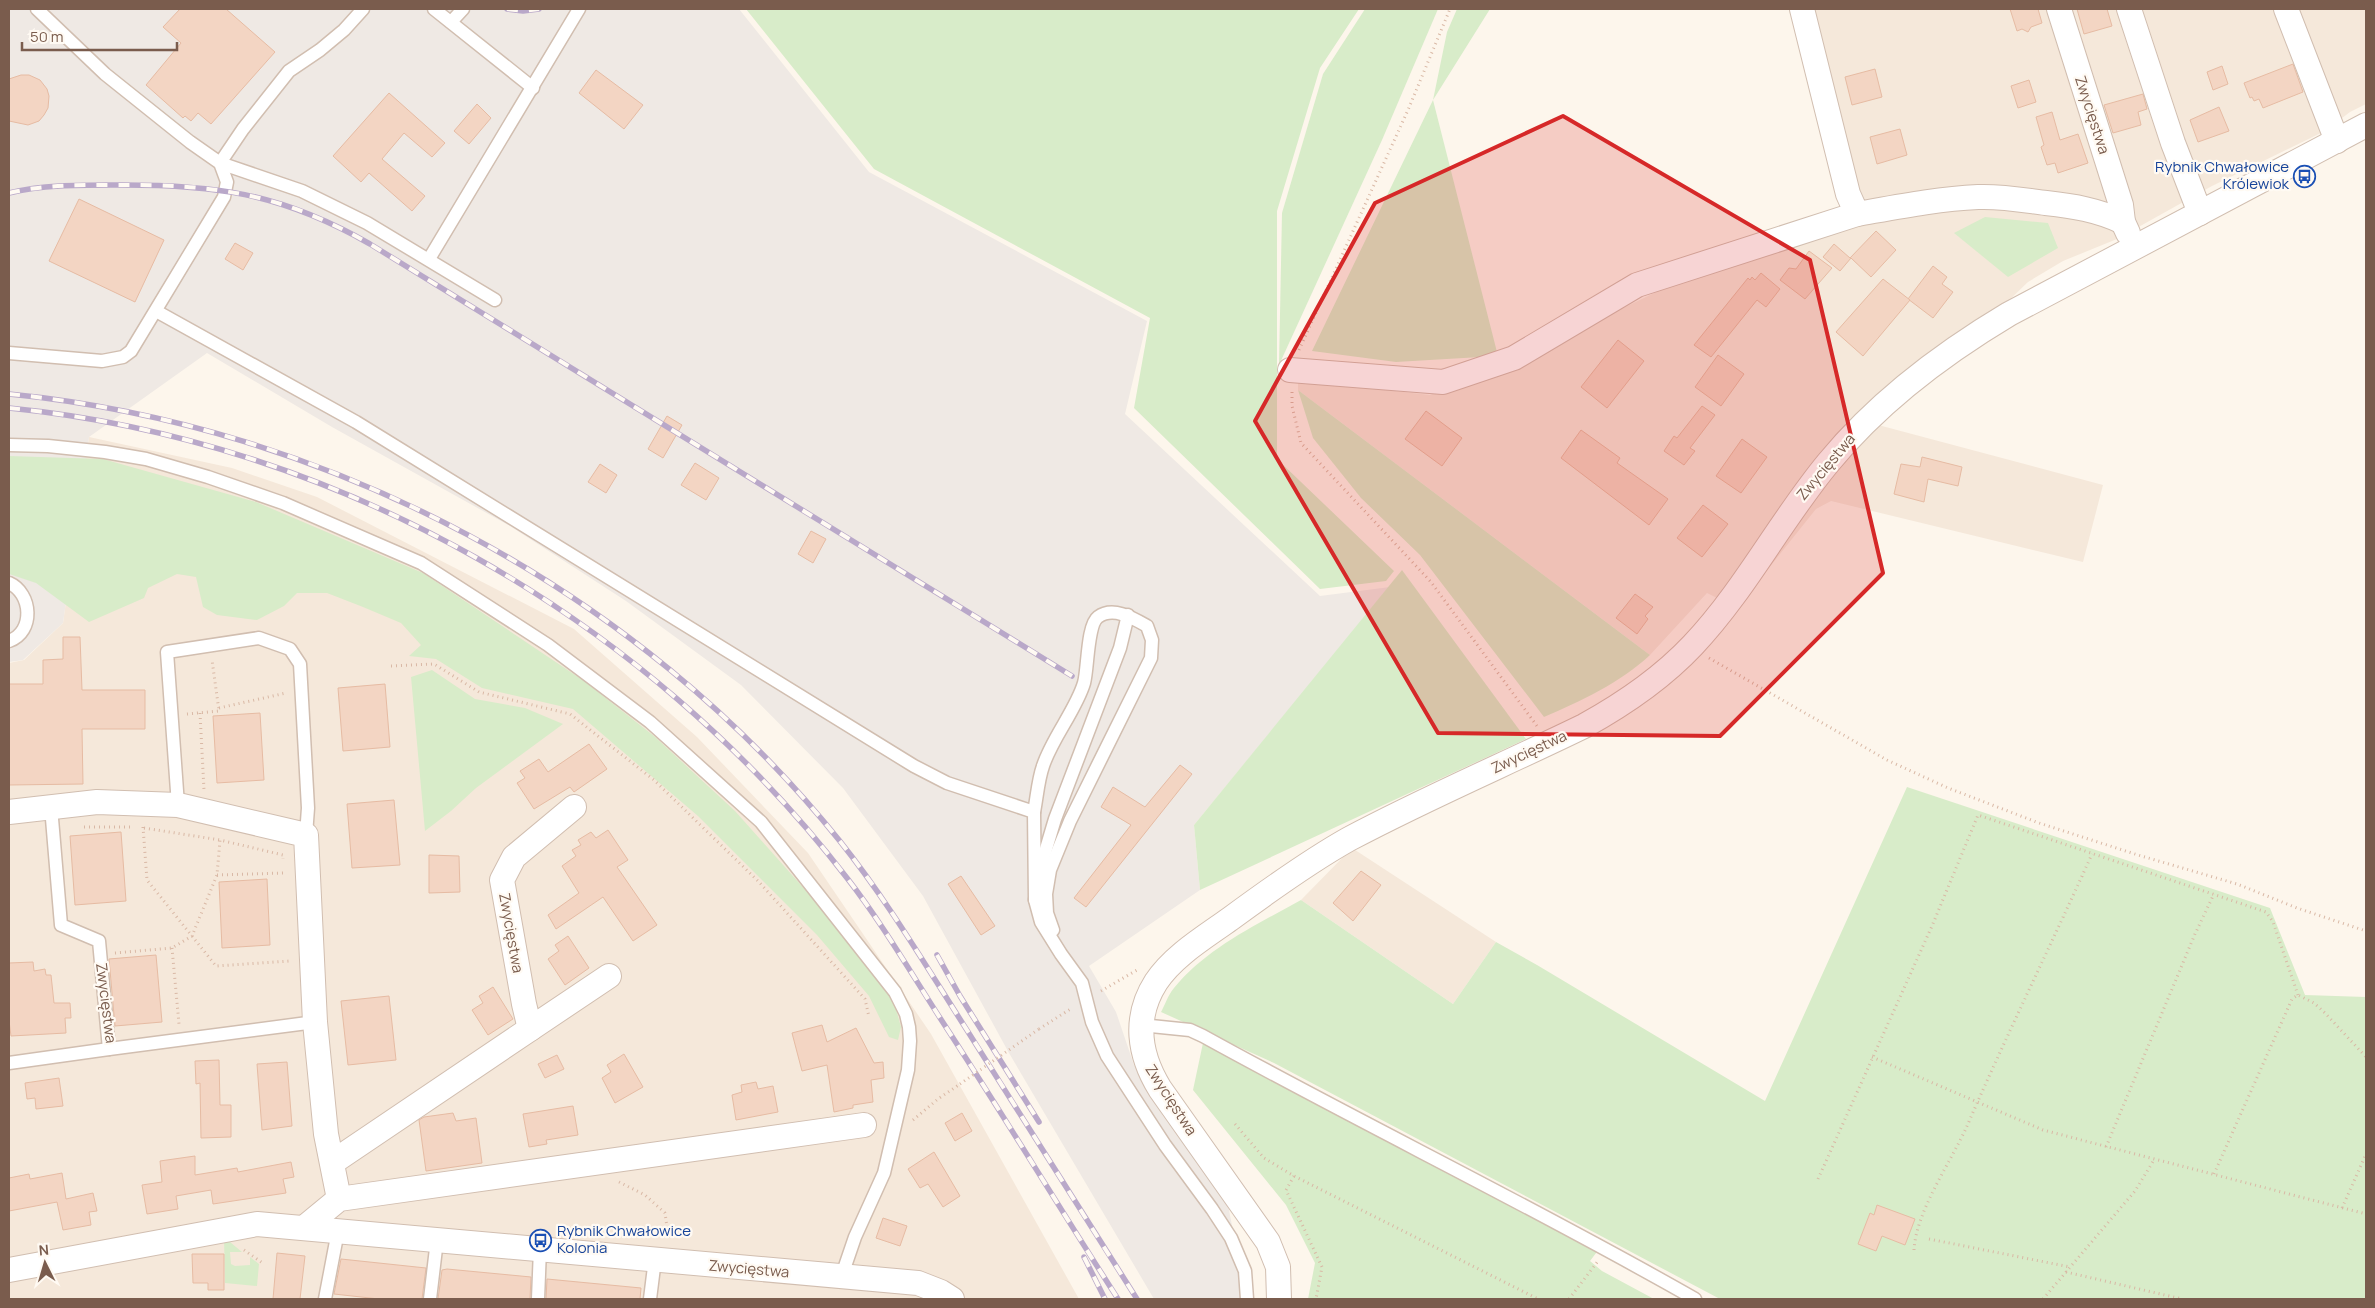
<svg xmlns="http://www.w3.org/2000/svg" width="2375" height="1308" viewBox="0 0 2375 1308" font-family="Manrope,sans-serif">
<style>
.residential{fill:#f5e8da}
.industrial{fill:#efe9e4}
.green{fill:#d8ecc9}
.building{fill:#f3d5c3;stroke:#e6bba3}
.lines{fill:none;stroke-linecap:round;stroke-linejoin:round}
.lane-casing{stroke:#d1beb0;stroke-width:15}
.street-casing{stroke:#d1beb0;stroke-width:26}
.path{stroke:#d9b8a5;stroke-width:3;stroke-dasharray:1 4;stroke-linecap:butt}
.lane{stroke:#fff;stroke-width:12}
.street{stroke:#fff;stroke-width:24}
.rail-casing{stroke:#b9a8c9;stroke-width:5.5}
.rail{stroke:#fffaf3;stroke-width:4;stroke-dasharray:11;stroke-linecap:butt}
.path-bridge{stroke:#d9b8a5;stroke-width:3;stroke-dasharray:1 4;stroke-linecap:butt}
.marked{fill:#d62828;fill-opacity:0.2;stroke:#d62828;stroke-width:4;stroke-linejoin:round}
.labels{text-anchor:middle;stroke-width:4.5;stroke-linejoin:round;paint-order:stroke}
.street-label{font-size:15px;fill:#7a5c4d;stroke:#fffaf3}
.transit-label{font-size:15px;fill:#164399;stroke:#fffaf3;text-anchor:end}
</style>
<rect width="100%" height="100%" fill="#fdf6ec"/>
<!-- residential -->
<g class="residential">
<path d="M1809 9H2366V104L2350 112 2325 131 2212 186 2117 239 2063 261 2028 282 2003 306 1945 341 1852 418 2103 485 2083 562 1831 501 1816 509 1737 608 1707 593 1650 655 1298 390V380L1430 395 1553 349 1588 325 1679 281 1856 224Z"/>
<path d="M89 437 232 468 317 497 574 629 697 737 808 853 931 1034 1079 1299H9V663L24 660 63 623Z"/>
<path d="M1352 848 1496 942 1453 1004 1301 900Z"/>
</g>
<!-- industrial -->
<path class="industrial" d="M9 9H739L869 172 1147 321 1125 414 1320 596 1390 587 1194 825 1200 890 1089 966 1116 1012 1134 1065 1163 1116 1228 1205 1246 1297 1244 1299H1154L1009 1053 923 896 843 788 741 685 626 601 510 526 332 427 207 353 89 437 63 623 23 660 9 662Z"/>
<!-- green -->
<g class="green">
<path d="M746 9H1359L1320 68 1277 211V459L1394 571 1386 581 1320 589 1134 408 1150 318 874 169Z"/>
<path d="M1365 9H1438L1382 140 1279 365 1282 213 1323 74Z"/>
<path d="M1457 9H1490L1433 100 1498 356 1396 362 1312 351 1433 100 1447 32Z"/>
<path d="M1985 217 2048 223 2058 248 2008 277 1954 233Z"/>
<path d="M1298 390 1650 655C1620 683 1581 701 1544 717L1420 555 1361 498 1313 438Z"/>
<path d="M9 456 103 459 256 502 423 573 584 681 654 736 735 811 889 984 901 1027 898 1040 889 1037 869 996 817 935 698 816 573 709 482 688 436 659 409 656 421 645 401 623 363 607 327 593H297L284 606 257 620 217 615 203 607 196 577 177 574 148 588 144 598 89 622 36 583 9 574Z"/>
<path d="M1402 570 1526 739 1200 890 1194 825Z"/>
<path d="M432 670 475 699 525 708 563 724 476 788 451 811 425 831 411 677Z"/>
<path d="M1907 787 2270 908 2305 995 2366 997V1299H1720L1274 1063 1161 1012C1165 1005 1168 995 1174 988 1207 948 1256 925 1301 900L1453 1004 1496 942 1537 965 1765 1101Z"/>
<path d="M1203 1043 1599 1249 1590 1261 1602 1271 1654 1299H1308L1315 1263 1286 1205 1193 1090Z"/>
<path d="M224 1237 242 1252H230L231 1264 235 1266 250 1265V1257L259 1264 257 1286 225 1283Z"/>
</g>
<!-- building -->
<g class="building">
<path d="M180 9H226L275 52 211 124 198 113 191 121 185 116 183 118 146 85 181 43 163 27Z"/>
<path d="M2010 9H2038L2042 23 2031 27 2028 32 2022 29 2017 31Z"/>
<path d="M2077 9H2107L2112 26 2084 34Z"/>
<path d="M2293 64 2303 92 2263 108 2259 99 2254 101 2252 97 2250 98 2244 83Z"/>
<path d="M2222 66 2228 84 2213 90 2207 72Z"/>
<path d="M1875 69 1882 97 1852 105 1845 77Z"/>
<path d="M596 70 643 105 624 129 579 93Z"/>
<path d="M21 75H29L40 80 47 89 49 96 48 108 44 115 39 121 28 125 9 121V79Z"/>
<path d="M2029 80 2036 102 2018 108 2011 86Z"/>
<path d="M389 93 445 143 432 157 404 133 382 159 425 196 412 211 369 173 361 182 333 156Z"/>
<path d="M2143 94 2147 109 2138 112 2141 125 2113 133 2104 105Z"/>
<path d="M477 104 491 118 469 144 454 131Z"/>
<path d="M2219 107 2229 131 2198 142 2190 120Z"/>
<path d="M2052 112 2060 140 2078 134 2088 163 2058 173 2055 163 2047 165 2041 147 2044 145 2036 117Z"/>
<path d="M1900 129 1907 155 1877 164 1870 137Z"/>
<path d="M79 199 164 240 135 302 49 261Z"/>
<path d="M1876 231 1896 250 1871 277 1851 258 1840 271 1823 257 1834 244 1850 258Z"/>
<path d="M235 243 253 253 243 270 225 259Z"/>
<path d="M1809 251 1832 268 1805 299 1780 280 1789 268 1796 269Z"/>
<path d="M1933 266 1947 277 1942 284 1953 292 1933 318 1908 299Z"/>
<path d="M1761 273 1780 289 1766 307 1757 300 1711 357 1694 345 1748 278 1750 280 1752 277 1755 280Z"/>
<path d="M1883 279 1910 300 1863 356 1836 332Z"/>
<path d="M1618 340 1644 361 1607 408 1581 387Z"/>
<path d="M1718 355 1744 374 1721 406 1695 387Z"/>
<path d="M1702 406 1715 415 1690 448 1695 451 1684 465 1664 451 1674 436 1677 438Z"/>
<path d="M1426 411 1462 438 1442 466 1405 439Z"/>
<path d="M667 416 682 425 663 458 648 449Z"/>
<path d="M1581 430 1620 458 1617 463 1668 499 1649 525 1561 458Z"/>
<path d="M1742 439 1767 457 1741 493 1716 476Z"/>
<path d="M1922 457 1962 467 1958 486 1928 479 1924 502 1894 494 1901 464 1920 467Z"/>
<path d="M695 463 719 478 706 500 681 485Z"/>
<path d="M600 464 617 475 606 493 588 482Z"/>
<path d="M1703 505 1728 524 1702 557 1677 538Z"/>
<path d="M811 531 826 539 813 563 798 554Z"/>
<path d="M1635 594 1653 607 1645 616 1648 619 1637 634 1616 618Z"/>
<path d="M63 637H80L82 690H145V729H82L83 784 9 785V684H43V660L63 659Z"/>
<path d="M385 684 390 747 343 751 338 688Z"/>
<path d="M260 713 264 780 217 783 213 716Z"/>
<path d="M589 744 607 769 574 792 570 787 534 809 517 783 525 778 520 771 539 759 548 772Z"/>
<path d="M1180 765 1192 774 1086 907 1074 898 1131 825 1101 807 1113 787 1145 807Z"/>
<path d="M394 800 400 865 352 868 347 804Z"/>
<path d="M608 830 628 860 617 867 657 925 633 941 603 897 556 929 548 915 579 893 562 866 576 856 572 850 581 845 578 840 591 832 596 838Z"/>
<path d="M121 832 126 901 75 905 70 836Z"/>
<path d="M429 855 459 856 460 892 429 893Z"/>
<path d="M1361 871 1381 885 1353 921 1333 903Z"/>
<path d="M961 876 995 926 981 935 948 884Z"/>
<path d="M267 879 270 945 222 948 219 882Z"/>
<path d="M568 936 589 968 565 985 548 959 559 951 555 945Z"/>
<path d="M156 955 162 1022 115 1026 109 959Z"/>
<path d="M33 962 34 971 45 969 46 975H51L54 1003H70L71 1018H65L66 1033 11 1036 9 1021V963Z"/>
<path d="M493 987 513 1019 488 1035 472 1010 483 1003 479 996Z"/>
<path d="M389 996 396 1060 348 1065 341 1001Z"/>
<path d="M822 1025 827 1042 856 1028 874 1063 883 1062 884 1078 871 1080 873 1102 853 1105V1108L834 1112 827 1065 802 1071 792 1033Z"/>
<path d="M624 1054 643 1087 615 1103 602 1078 611 1072 607 1065Z"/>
<path d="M557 1055 564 1069 545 1078 538 1064Z"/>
<path d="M219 1060 220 1105H231V1137L201 1138 200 1083 196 1084 195 1061Z"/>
<path d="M287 1062 292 1126 262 1130 257 1064Z"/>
<path d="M59 1078 63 1106 36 1109 35 1098 27 1099 25 1083Z"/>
<path d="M756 1082 758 1089 773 1086 778 1112 736 1120 732 1095 742 1092 741 1085Z"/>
<path d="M573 1106 578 1135 546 1140 547 1144 529 1147 523 1114Z"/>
<path d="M453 1113 456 1121 476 1118 482 1163 426 1171 419 1120 424 1117Z"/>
<path d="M962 1113 972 1131 955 1141 945 1123Z"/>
<path d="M934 1152 960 1196 943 1207 928 1184 920 1188 908 1169Z"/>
<path d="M195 1156V1175L237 1168 238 1172 291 1162 294 1177 283 1179 286 1193 213 1204 211 1190 176 1196 178 1209 147 1214 142 1185 162 1182 160 1161Z"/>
<path d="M62 1173 66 1199 93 1193 97 1211 89 1212 91 1225 63 1230 57 1202 9 1211V1178L29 1174 30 1179Z"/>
<path d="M1877 1205 1915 1219 1905 1245 1882 1236 1876 1251 1858 1244 1870 1213 1874 1215Z"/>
<path d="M883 1218 907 1226 900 1246 876 1238Z"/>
<path d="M277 1253 305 1256 300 1299H273Z"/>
<path d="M192 1254H224V1290H208V1283H193Z"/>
<path d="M341 1259 426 1268 422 1299H379L334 1294Z"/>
<path d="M447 1269 531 1277 530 1299H438L442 1270Z"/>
<path d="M547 1279 641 1288 640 1299H546Z"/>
</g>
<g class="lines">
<defs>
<g id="lane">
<path d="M363 9 344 30 320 50 289 71 243 129 220 163 302 191 367 223 495 300"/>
<path d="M434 9 533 88"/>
<path d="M451 22 463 9"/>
<path d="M429 259 579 9"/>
<path d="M156 311 356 422 914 766 947 783 1034 812 1035 900"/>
<path d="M9 353 102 361 123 357 131 351 224 197 227 182 220 163 190 142 105 74 37 9"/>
<path d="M9 445 48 446 105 452 146 459 208 477 283 503 421 563 548 645 650 722 761 822 895 992 906 1014 909 1027 910 1041 908 1070 884 1173 855 1237 841 1278"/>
<path d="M9 583C32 593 35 632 9 641"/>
<path d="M1128 615 1120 648 1055 819 1040 869 1035 900 1041 922 1061 954 1082 983 1092 1022 1107 1056 1165 1145 1212 1209 1231 1238 1245 1271 1247 1299"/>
<path d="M178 805 167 652 259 638 290 649 300 664 308 808 306 835"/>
<path d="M51 807 61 925 99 941 109 1049 315 1022"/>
<path d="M1034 812C1037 797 1038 780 1043 766 1052 738 1076 710 1084 683 1088 669 1087 625 1098 617 1113 606 1133 618 1147 626L1152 640 1151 658 1070 821 1050 870 1046 894 1047 913 1053 930"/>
<path d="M1141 1025 1190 1030 1203 1036C1366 1126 1534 1207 1695 1299"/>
<path d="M9 1063 109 1049"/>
<path d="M325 1299 338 1231"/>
<path d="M430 1299 437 1240"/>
<path d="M538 1299 540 1249"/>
<path d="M650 1299 655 1259"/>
</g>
<g id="street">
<path d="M1802 9 1848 194 1857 214C1897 207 1937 199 1978 197 2001 196 2023 200 2046 203 2073 206 2098 210 2123 222"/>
<path d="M2059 9 2121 205 2123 222 2128 233"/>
<path d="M2129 9 2173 143 2200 213"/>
<path d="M2286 9 2337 141"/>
<path d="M1290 370 1443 382 1514 358 1637 285 1857 214"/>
<path d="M574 807 514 857 502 880 524 1004 530 1029 609 976"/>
<path d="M9 812 97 802 178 805 306 835 315 1022 326 1134 339 1199"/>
<path d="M333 1162 530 1029"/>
<path d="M305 1227 339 1199 864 1125"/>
<path d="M9 1270 257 1224 918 1283 941 1292 952 1299"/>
<path d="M1279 1299 1278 1267 1268 1242 1160 1089C1139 1055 1133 1018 1156 982 1173 956 1205 937 1230 919 1268 891 1308 862 1349 839 1426 798 1506 764 1584 726 1624 704 1661 679 1693 645 1745 590 1780 521 1828 463 1878 402 1942 354 2009 314L2366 125"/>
</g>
</defs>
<!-- lane casing -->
<use href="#lane" class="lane-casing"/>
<!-- street casing -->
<use href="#street" class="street-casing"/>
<!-- path -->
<g class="path">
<path d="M1299 350 1408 110 1450 9"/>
<path d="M1292 392V406L1301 443 1431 582 1537 726"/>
<path d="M1709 658 1887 760 1948 788 2039 823 2138 855 2237 884 2297 908 2366 931"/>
<path d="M391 666 434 664 479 692 570 714 654 780 758 881 865 999 869 1017"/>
<path d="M219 708 286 693"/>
<path d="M200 713 204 790"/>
<path d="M187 714 219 711 212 660"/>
<path d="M84 827H130"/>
<path d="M143 827 147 880 216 966 290 961"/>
<path d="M144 828 220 840"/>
<path d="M217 875 284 873"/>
<path d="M172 948 179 1024"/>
<path d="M115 953 172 948 192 936 217 875 220 840 283 855V859"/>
<path d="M1101 991 1137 970"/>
<path d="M1039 1029 1072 1008"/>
<path d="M1872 1057 2043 1130 2366 1214"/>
<path d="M913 1120 938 1099 960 1084"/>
<path d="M1235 1124 1264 1158 1294 1176 1538 1299"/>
<path d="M2106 1147 2195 934 2214 894"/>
<path d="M2214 1174 2292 999 2298 995 2314 1003 2325 1013 2366 1057"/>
<path d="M1294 1176 1286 1190 1322 1267 1316 1299"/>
<path d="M1818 1179 1932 926 1978 815 2266 912 2273 922 2298 995"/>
<path d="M619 1182 645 1195 665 1213 669 1241"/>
<path d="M2342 1208 2366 1154"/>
<path d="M1929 1239 2070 1267"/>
<path d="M244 1250 264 1264"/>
<path d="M1914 1250C1916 1211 1951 1162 1967 1126 2007 1034 2051 945 2092 854"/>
<path d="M2066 1272 2182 1299"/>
<path d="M1569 1299 1598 1261"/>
<path d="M2043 1299 2135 1191 2154 1160"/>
</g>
<!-- lane -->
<use href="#lane" class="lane"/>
<!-- street -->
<use href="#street" class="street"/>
<defs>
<g id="rail">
<path d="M507 9 523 11 539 9"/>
<path d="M9 193C42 185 76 185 111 185 213 184 279 192 370 244L1072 676"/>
<path d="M9 394C327 425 638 590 839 840 883 895 920 956 958 1016 1018 1110 1077 1205 1137 1299"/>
<path d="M9 408C336 440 647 618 847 878 882 923 911 973 942 1021 1002 1113 1059 1207 1118 1299"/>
<path d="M937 955 960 996 1039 1122"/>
<path d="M1084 1257 1105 1299"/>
</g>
</defs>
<!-- rail casing -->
<use href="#rail" class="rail-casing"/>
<!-- rail -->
<use href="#rail" class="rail"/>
<!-- path-bridge -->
<path class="path-bridge" d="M960 1084 1039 1029"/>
</g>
<!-- marked area -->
<path class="marked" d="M1563 116 1810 260 1883 573 1720 736 1438 733 1255 421 1375 203Z"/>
<!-- icons -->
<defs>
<symbol id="bus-ring" viewBox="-11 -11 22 22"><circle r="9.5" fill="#fffaf3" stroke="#1a4fb4" stroke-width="1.5"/><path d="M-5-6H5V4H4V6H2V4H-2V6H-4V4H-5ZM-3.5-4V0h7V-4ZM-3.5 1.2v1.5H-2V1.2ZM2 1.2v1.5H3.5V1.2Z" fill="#1a4fb4"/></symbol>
</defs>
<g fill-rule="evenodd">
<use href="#bus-ring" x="2292" y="164" width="25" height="25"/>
<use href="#bus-ring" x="528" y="1228" width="25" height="25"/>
</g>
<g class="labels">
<!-- street labels -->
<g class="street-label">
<text transform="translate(2092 115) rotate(72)" y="5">Zwycięstwa</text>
<text transform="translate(1826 467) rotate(-50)" y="5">Zwycięstwa</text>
<text transform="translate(1529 752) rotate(-25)" y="5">Zwycięstwa</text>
<text transform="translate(511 933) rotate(80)" y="5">Zwycięstwa</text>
<text transform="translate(106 1003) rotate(83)" y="5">Zwycięstwa</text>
<text transform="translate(1171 1100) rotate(57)" y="5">Zwycięstwa</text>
<text transform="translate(749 1269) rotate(5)" y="5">Zwycięstwa</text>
</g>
<!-- transit labels -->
<g class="transit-label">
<text x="2289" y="172">Rybnik Chwałowice<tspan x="2289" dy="17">Królewiok</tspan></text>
<text x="557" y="1236" text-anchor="start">Rybnik Chwałowice<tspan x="557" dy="17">Kolonia</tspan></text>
</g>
</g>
<!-- border -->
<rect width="2375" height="1308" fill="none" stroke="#7a5c4d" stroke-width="20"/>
<!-- north arrow -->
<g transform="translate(45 1263) rotate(355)" stroke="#fffaf3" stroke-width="4" paint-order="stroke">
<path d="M0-4L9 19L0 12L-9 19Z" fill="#7a5c4d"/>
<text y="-8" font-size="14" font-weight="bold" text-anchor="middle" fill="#7a5c4d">N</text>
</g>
<!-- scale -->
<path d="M22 42v8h155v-8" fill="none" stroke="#7a5c4d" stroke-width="2.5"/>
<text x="30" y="42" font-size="15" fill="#7a5c4d" stroke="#fffaf3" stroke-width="4" paint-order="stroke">50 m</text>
</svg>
